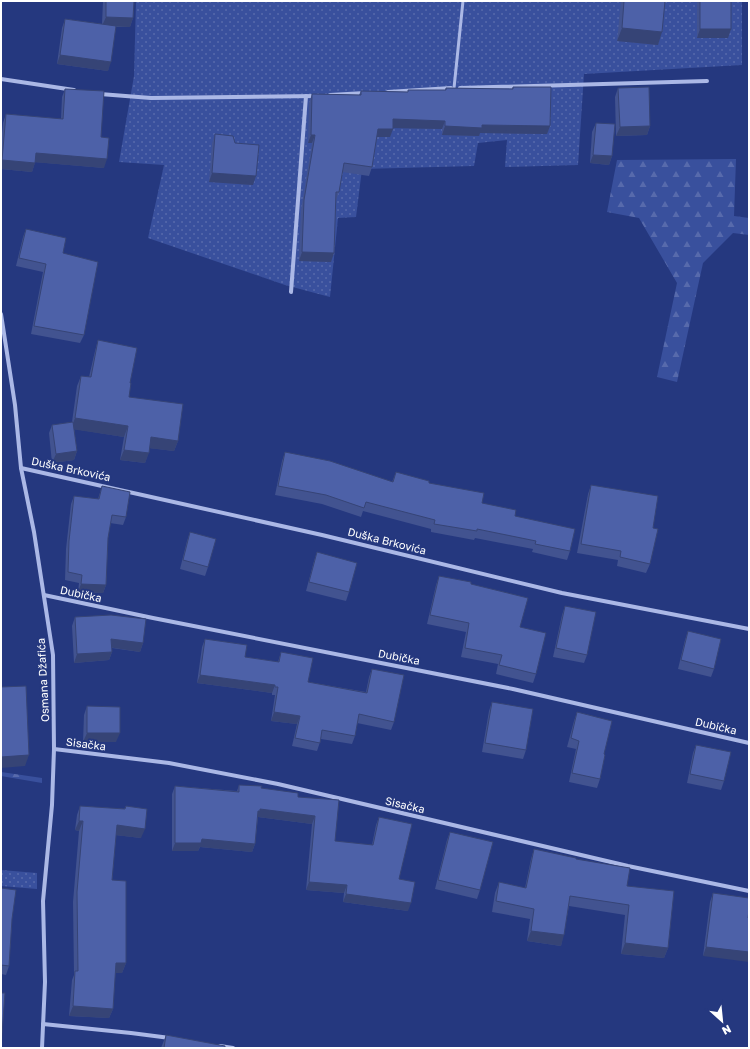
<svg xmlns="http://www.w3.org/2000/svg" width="750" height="1049" viewBox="0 0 750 1049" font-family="'Golos Text',sans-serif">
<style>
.grass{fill:url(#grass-dots)}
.forest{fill:url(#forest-firs)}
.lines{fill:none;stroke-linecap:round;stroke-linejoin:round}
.service{stroke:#abb8e6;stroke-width:3}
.minor{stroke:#abb8e6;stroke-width:4}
.wall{fill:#425390}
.shaded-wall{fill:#364476}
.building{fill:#4d61a8;stroke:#364476}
.labels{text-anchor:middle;stroke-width:4;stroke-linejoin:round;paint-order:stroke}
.street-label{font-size:11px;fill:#fff;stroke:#25387f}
</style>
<defs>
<pattern id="grass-dots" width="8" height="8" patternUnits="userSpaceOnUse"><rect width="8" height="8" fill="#39509d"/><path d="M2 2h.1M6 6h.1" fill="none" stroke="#576aac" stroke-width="1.8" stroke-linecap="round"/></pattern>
<pattern id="forest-firs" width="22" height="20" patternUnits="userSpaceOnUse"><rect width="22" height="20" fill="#39509d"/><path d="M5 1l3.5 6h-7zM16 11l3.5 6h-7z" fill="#576aac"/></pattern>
</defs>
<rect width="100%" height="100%" fill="#25387f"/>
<!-- grass -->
<g class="grass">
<path d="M136 1H742V65L584 74 578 165 505 167 507 140 478 143 474 166 362 169 356 217 338 218 330 297 285 285 148 238 164 165 119 162 134 76Z"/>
<path d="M1 870 37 873V889L1 886Z"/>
</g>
<!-- forest -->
<g class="forest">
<path d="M736 159 734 216 749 218V235L733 233 703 263 677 382 657 377 677 283 639 218 607 212 617 160Z"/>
<path d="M1 772 42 778V783L1 776Z"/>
</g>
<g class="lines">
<!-- service -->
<path class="service" d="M454 88 463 1"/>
<!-- minor -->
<g class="minor">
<path d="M1 79 74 90"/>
<path d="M460 88 707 81"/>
<path d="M388 92 451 88"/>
<path d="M100 94 151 98 317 96"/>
<path d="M330 95 365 93"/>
<path d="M291 292 306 96"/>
<path d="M1 314 15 405 21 468 34 532 53 655 54 749 52 805 43 901 45 982 42 1048"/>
<path d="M21 468 322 535 562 593 749 629"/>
<path d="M44 595 153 618 513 689 749 743"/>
<path d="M54 749 169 763 278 784 628 866 749 891"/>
<path d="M43 1024 131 1033 170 1038"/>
<path d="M220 1046 233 1048"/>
</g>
</g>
<!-- wall -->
<g class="wall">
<path d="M103 1H134L133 18 130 27H116L108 71 57 64 62 28 65 19 102 24Z"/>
<path d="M621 1H665L658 45 617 41Z"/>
<path d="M697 1H731V29L728 38H697Z"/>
<path d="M513 87 550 126 547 134 480 133 479 136 442 135V129L393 128 390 137H377L372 167 369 176 342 172 339 192 336 201 331 262 299 261 301 209 312 143H308L309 103 312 94 359 95 361 91 408 92V90H445L446 88 512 89Z"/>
<path d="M618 88 650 126 647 135 616 136 615 97Z"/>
<path d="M65 89 101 137 104 168 35 162 32 172 1 169V143L3 123 6 114 61 119 62 97Z"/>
<path d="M596 123 612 156 609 165 590 163 592 132Z"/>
<path d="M215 134 235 143 253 185 209 182 212 143Z"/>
<path d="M26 229 63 253 84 335 80 343 31 334 43 272 16 266 23 237Z"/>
<path d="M98 340 130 383 129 397 178 441 174 451 150 448 145 463 120 460 124 437 74 429 77 451 74 460 52 463 49 433 52 425 72 422 77 386 81 376 89 377 95 351Z"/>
<path d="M285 452 392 482 396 472 429 483 515 516 570 551 567 560 532 552 533 549 475 538 474 540 431 532V529L363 511 361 517 322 504 275 495 282 461Z"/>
<path d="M591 485 653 528 650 564 646 573 617 566 618 560 577 553 588 494Z"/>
<path d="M102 486 126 517 123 525 110 523 108 538 106 585 103 593 78 592 79 583 65 580 66 549 71 504 74 496 98 499Z"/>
<path d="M190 532 208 567 205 576 180 569 187 541Z"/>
<path d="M317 552 349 592 346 601 306 591 314 561Z"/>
<path d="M439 576 471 584 536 674 533 683 496 674 498 664 461 657 466 632 427 624 436 585Z"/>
<path d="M565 606 587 655 584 663 553 657 562 615Z"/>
<path d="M75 617 143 643 140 652 112 648V652L109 660 74 663 72 626Z"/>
<path d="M688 631 714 669 711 677 678 669 685 640Z"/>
<path d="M205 639 245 657 278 662 281 652 308 682 366 692 369 677 372 669 394 722 391 730 357 723 355 736 352 744 321 739 317 751 292 746 297 724 271 721 275 695H272V693L197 683 202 647Z"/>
<path d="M492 702 526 750 523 759 482 752 489 711Z"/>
<path d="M87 706 116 742H83L84 715Z"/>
<path d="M577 712 604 754 600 779 597 788 569 782 576 749 567 747 574 721Z"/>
<path d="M696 745 724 781 721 790 687 783 693 753Z"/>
<path d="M239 785 261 788 298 797 335 841 372 845 376 825 379 817 408 911 343 902 344 893 306 890 312 824 258 817 255 844 252 852 200 847 198 851H172V794L175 786 237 791Z"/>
<path d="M80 806 124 809 126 806 141 838 116 835 112 880 126 963 122 973H115L113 1009 109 1018 69 1016 72 980 74 975 73 902 79 831 75 830 77 815Z"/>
<path d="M450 832 480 890 477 899 435 889 447 840Z"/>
<path d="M534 849 576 859 627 886 668 948 664 958 621 954 625 915 569 906 561 946 527 941 530 919 492 912 495 893 499 882 525 888 531 859Z"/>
<path d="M1 888 12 919 9 966 6 975 1 974Z"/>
<path d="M713 893 748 918 703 956 710 902Z"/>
<path d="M166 1035 225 1048H161Z"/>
</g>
<!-- shaded-wall -->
<g class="shaded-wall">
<path d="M106 17 133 18 130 27 102 26Z"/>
<path d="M622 28 662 32 658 45 617 41Z"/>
<path d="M700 29H731L728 38H697Z"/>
<path d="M60 55 111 62 108 71 57 64Z"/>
<path d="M393 119 445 121 442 129 390 128Z"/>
<path d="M482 125 550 126 547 134 480 133 479 136 442 135 445 126Z"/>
<path d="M650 126 647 135 616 136 620 127Z"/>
<path d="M378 129H393L390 137H375Z"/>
<path d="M311 135H315L312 143H308Z"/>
<path d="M36 153 107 159 104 168 32 162Z"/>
<path d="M593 155 612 156 609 165 590 163Z"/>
<path d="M2 160 35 163 32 172 1 169V163Z"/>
<path d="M212 173 256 176 253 185 209 182Z"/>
<path d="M302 252 334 253 331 262 299 261Z"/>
<path d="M75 418 128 426 124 437 71 429Z"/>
<path d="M151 437 178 441 174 451 147 448Z"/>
<path d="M124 450 149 453 145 463 120 460Z"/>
<path d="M77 451 74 460 52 463 56 454Z"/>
<path d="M81 584 106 585 103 593 78 592Z"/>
<path d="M111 639 143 643 140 652 108 647Z"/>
<path d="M112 652 109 660 74 663 77 654Z"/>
<path d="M200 675 275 685 272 693 197 683Z"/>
<path d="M274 712 300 716 297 724 271 721Z"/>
<path d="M87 733H120L116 742H83Z"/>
<path d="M29 755 25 766 1 768V757Z"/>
<path d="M260 809 315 816 312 824 258 817 257 819 258 811Z"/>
<path d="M79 821H83L79 831 75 830Z"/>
<path d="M117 825 145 829 141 838 114 835Z"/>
<path d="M202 839 255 844 252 852 200 847 198 851H172L175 843Z"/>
<path d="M309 882 347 885 344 893 306 890Z"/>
<path d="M346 894 411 903 408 911 343 902Z"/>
<path d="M531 931 564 935 561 946 527 941Z"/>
<path d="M625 943 668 948 664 958 621 954Z"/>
<path d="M706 947 749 952V962L703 956Z"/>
<path d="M116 963H126L122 973H112Z"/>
<path d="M73 1006 113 1009 109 1018 69 1016Z"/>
</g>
<!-- building -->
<g class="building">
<path d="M106 1H134L133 18 106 17Z"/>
<path d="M624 1H665L662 32 622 28Z"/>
<rect x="700" y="1" width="31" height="28"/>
<path d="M65 19 116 26 111 62 60 55Z"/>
<path d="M513 87H551L550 126 482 125V128L445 126V121L393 119V129H378L372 167 344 163 339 192H336L334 253 302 252 304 200 315 135H311L312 94 361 95V91L408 92V90H446V88L513 89Z"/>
<path d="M649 87 650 126 620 127 618 88Z"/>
<path d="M65 89 104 91 101 137 109 138 107 159 36 153 35 163 2 160 6 114 63 119Z"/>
<path d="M596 123 615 124 612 156 593 155Z"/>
<path d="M215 134 233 136 235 143 259 145 256 176 212 173Z"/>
<path d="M26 229 66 238 63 253 98 262 84 335 34 326 46 264 19 258Z"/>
<path d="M98 340 137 348 130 383H131L129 397 183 404 178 441 151 437 149 453 124 450 128 426 75 418 81 376 91 377Z"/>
<path d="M73 422 77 451 56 454 52 425Z"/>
<path d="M285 452 330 461 393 482 396 472 429 481V483L484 493 482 503 516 510 515 516 575 529 570 551 535 544 536 541 477 529V531L434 524 435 520 366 502 364 508 326 495 278 486Z"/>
<path d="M591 485 658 496 653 528 658 529 650 564 620 557 621 551 581 544Z"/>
<path d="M102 486 130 492 126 517 112 515 108 538 106 585 81 584 82 575 68 572 69 541 74 496 99 499Z"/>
<path d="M190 532 216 539 208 567 183 560Z"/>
<path d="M317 552 357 563 349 592 309 582Z"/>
<path d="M439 576 471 582V584L528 598 520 627 546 633 536 674 499 665 502 655 465 648 469 623 430 615Z"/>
<path d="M565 606 596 612 587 655 556 648Z"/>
<path d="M111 615 146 619 143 643 111 639 112 652 77 654 75 617Z"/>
<path d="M688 631 721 639 714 669 681 660Z"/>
<path d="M205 639 247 645 245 657 279 662 281 652 313 658 308 682 367 693 372 669 404 675 394 722 359 714 355 736 322 730 320 743 295 738 300 716 274 712 278 687H275V685L200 675Z"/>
<path d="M26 686 29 755 1 757V687Z"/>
<path d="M492 702 533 709 526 750 485 743Z"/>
<path d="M87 706 120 707V733H87Z"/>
<path d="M577 712 612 721 604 754 605 755 600 779 572 773 579 741 571 738Z"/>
<path d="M696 745 731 752 724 781 690 774Z"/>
<path d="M239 785 262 786 261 788 298 793V797L339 800 335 841 373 845 379 817 412 824 399 879 415 882 411 903 346 894 347 885 309 882 315 816 260 809V811H258L255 844 202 839 201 843H175V786L239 792Z"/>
<path d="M80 806 125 809 126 806 147 809 145 829 117 825 112 880 126 881V963H116L113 1009 73 1006 75 971H78L77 892 83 821H79Z"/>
<path d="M450 832 493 842 480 890 438 880Z"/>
<path d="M534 849 576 858V859L630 868 627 886 674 891 668 948 625 943 629 905 570 896 564 935 531 931 534 909 496 901 499 882 526 888Z"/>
<path d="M1 888 16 890 12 919 9 966 1 965Z"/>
<path d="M713 893 749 898V910L748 918H749V952L706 947Z"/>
<path d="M1 993H5L1 1048Z"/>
<path d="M166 1035 225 1046V1048H164Z"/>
</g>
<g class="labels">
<!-- street labels -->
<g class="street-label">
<text transform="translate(71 469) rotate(12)" y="4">Duška Brkovića</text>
<text transform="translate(387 541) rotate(14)" y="4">Duška Brkovića</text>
<text transform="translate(81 594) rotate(12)" y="4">Dubička</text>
<text transform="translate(399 657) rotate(11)" y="4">Dubička</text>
<text transform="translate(43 680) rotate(-93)" y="4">Osmana Džafića</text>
<text transform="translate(716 726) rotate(13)" y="4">Dubička</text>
<text transform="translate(86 744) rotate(7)" y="4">Sisačka</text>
<text transform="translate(405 805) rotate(13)" y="4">Sisačka</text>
</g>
</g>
<!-- border -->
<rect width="750" height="1049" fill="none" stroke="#ffffff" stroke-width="4"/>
<!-- north arrow -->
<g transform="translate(722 1021) rotate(153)" stroke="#25387f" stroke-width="3" paint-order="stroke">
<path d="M0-3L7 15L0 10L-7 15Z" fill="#ffffff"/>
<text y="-6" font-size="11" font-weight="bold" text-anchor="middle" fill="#ffffff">N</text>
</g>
</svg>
